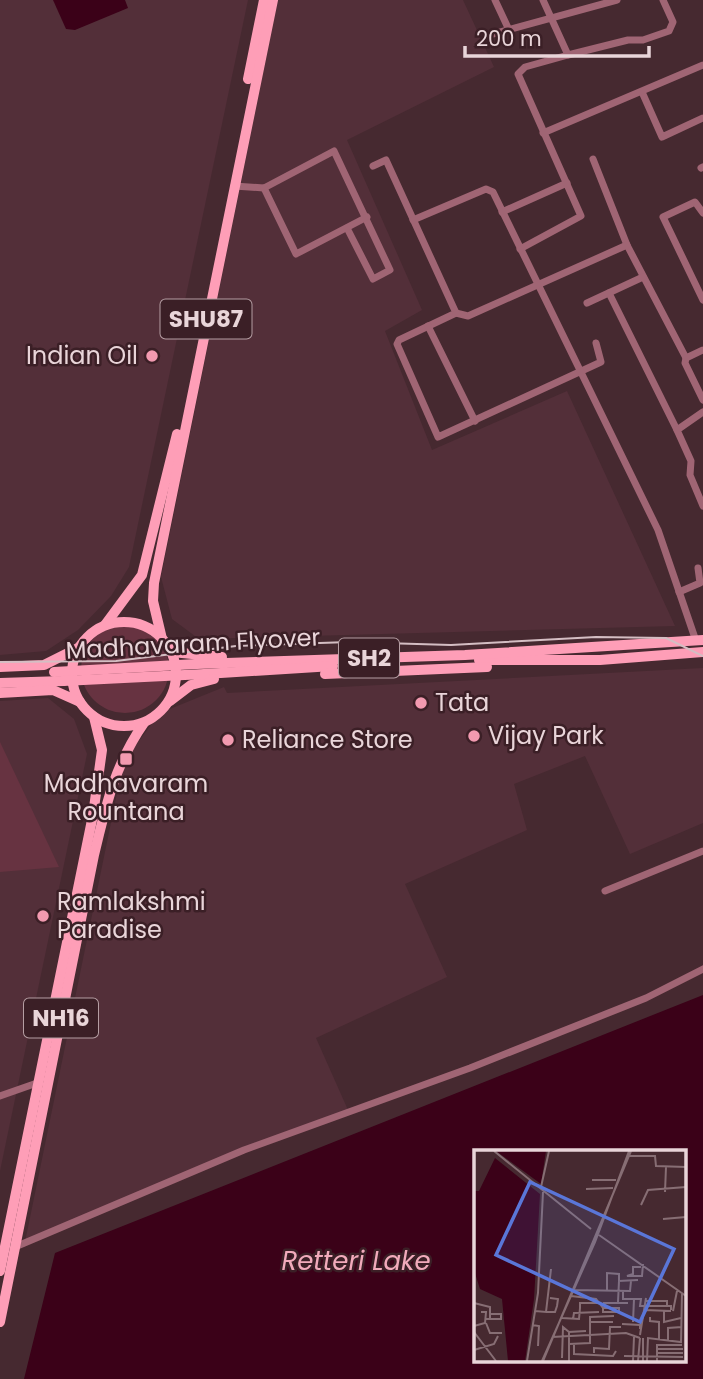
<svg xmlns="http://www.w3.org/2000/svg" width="703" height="1379" viewBox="0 0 703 1379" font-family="Poppins,sans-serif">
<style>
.built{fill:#532f39}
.green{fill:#673341}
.water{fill:#3b0118;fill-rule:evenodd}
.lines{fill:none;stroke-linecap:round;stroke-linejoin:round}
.minor{stroke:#a06574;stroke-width:7}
.primary{stroke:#fe9eb7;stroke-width:10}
.rail{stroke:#d4bec3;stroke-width:2}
.primary-bridge{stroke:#fe9eb7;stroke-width:10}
.poi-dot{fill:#f29ab0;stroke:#3b1f26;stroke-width:2.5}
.labels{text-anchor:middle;stroke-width:5;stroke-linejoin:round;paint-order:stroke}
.shield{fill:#3b1f26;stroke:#b59ea3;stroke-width:2}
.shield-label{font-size:23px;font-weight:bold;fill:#e9d5d9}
.poi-label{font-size:24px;fill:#e9d5d9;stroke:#3b1f26;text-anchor:start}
.street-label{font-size:24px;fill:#e9d5d9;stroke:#3b1f26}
.water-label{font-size:26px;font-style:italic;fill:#f1aabb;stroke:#3b1f26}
.inset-road{fill:none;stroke:#876e74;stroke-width:2}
.view{fill:#5a76d8;fill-opacity:0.15;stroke:#5a76d8;stroke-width:3.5}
.inset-edge{fill:none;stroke:#e9d5d9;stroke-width:3.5}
</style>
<rect width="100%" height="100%" fill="#462930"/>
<!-- built -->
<g class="built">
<path d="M0 0H248L129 567 111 596 78 630 46 651 0 655Z"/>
<path d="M278 0H463L494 67 347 140 422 310 385 331 432 450 567 391 675 626 199 639 172 619 161 577Z"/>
<path d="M703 668V823L630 854 585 756 514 784 527 830 405 884 447 977 316 1038 348 1110 25 1242 122 769 129 754 160 713 224 687 227 693Z"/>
<path d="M48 698 74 719 87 754 0 1171V701Z"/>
</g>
<!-- green -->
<g class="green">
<circle cx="125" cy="669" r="44"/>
<path d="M0 742 59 867 0 872Z"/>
</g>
<!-- water -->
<g class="water">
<path d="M53 0H125L128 8 75 30 66 29Z"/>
<path d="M703 995V1379H24L55 1253ZM476 1152H684V1360H476Z"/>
</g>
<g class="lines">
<!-- minor -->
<g class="minor">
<path d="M495 0 509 30"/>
<path d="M489 35 617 0"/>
<path d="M568 55 628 40H643L669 31 673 22 663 0"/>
<path d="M642 92 662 137 703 118"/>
<path d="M543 133 703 65"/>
<path d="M593 159 627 245 686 358"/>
<path d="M373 166 386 160 456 313 399 340 397 344 438 437 601 362 596 343"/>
<path d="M701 168 703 167"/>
<path d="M234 186 264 188 334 151 390 270 373 279 347 228"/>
<path d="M264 188 296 254 367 217"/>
<path d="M502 212 567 183"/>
<path d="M703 213 695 202 663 217 703 300"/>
<path d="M413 220 486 189 493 192 658 530 696 641"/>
<path d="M520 249 581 216 518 74 525 67 568 55 543 0"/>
<path d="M609 293 677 430"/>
<path d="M587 303 643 277"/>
<path d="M456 313 468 316 627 245"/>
<path d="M428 326 475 421"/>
<path d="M703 350 686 358 685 363 703 400"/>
<path d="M703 412 677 430 691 461 690 475 703 506"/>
<path d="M679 592 700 583 698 568"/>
<path d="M605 891 703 851"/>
<path d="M0 1096 37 1083"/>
<path d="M15 1247 244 1150 470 1068 646 998 703 969"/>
</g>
<!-- primary -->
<g class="primary">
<path d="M248 79 264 0"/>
<circle cx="124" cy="674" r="52"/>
<path d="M105 625 142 575 177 434"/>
<path d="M162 639 153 601 154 583 273 0"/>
<path d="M172 652 222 657"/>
<path d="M479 660H600L703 652"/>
<path d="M196 664 465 655 703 640"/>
<path d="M0 667 44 665 78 648"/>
<path d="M205 674 333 666"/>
<path d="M325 674 487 667"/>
<path d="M0 683 63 681"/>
<path d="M0 693 53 690 80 702"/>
<path d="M170 701 191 685 214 679"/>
<path d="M0 1271 93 815 102 750 94 717"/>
<path d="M0 1322 94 855C106 806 114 766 144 723"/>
</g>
<!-- rail -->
<path class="rail" d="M0 662 116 661 236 646 349 642 451 645 596 637 666 638 703 656"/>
<!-- primary-bridge -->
<g class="primary-bridge">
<path d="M54 672 196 664"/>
<path d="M63 681 205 674"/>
</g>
</g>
<!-- markers -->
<g class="poi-dot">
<circle cx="152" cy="356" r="7"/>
<circle cx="421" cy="703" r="7"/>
<circle cx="474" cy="736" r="7"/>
<circle cx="228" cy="740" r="7"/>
<rect x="119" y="752" width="14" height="14" rx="3.5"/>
<circle cx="43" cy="916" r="7"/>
</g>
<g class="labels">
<!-- shield labels -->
<g class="shield">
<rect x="160.5" y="299.5" width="91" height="39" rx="5"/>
<rect x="339" y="638.5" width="60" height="39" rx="5"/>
<rect x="24" y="998.5" width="74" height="39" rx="5"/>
</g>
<g class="shield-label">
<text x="206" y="327">SHU87</text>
<text x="369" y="666">SH2</text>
<text x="61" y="1026">NH16</text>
</g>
<!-- poi labels -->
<g class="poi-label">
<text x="138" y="364" text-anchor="end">Indian Oil</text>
<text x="435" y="711">Tata</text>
<text x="488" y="744">Vijay Park</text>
<text x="242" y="748">Reliance Store</text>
<text x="126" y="792" text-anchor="middle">Madhavaram<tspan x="126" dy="28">Rountana</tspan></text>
<text x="57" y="910">Ramlakshmi<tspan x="57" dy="28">Paradise</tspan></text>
</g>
<!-- street labels -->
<g class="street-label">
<text transform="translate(193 644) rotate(-3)" y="8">Madhavaram Flyover</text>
</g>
<!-- water labels -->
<g class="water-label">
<text x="356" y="1270">Retteri Lake</text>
</g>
</g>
<!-- overview -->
<g transform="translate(474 1150)">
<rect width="212" height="212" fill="#462930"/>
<path d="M22 1H72L67 34ZM21 8 66 44 60 149 51 211H34L28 149 6 139 0 120V41H5Z" fill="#3b0118"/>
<path class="inset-road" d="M20 1 117 79M156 6H181L182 16 212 17M118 30H142M67 37 75 1M112 39 139 38M191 42 192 17M167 55 174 40 212 37M189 69 212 67M125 85 212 146M167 117H159V124L153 126H168L169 114M99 140 156 141 157 131M149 141V149H167L166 156H171M133 142V123L145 124V131L164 130M97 146 122 149 129 158M202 146 199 161 203 141M172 151H193V156M144 152 145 131M0 153 16 157V164M129 153H154M171 156H197V160M106 158V153H123M129 158H145V162H129ZM170 160 197 161M61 161 72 162 77 119M190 161V172L207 168M72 162H81L83 156 84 149 76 148M176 167V171L185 172V189M88 168 105 169 106 158M11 169H27V164H16V169M99 169 100 163 125 162M116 172V167L140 166M159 172 160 149M12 173 16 183H28M148 174 166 175V179M58 175 65 176 64 196M0 176 11 173 12 162H7M0 182 22 211M166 185 172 148M78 187 152 183 166 188M194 190V178L208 177M95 194 116 193V172H139M100 194V204L139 206 142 201M183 199H209M0 200 20 194 24 186M120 203V198L135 199 136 177H147M183 203H209M150 206 209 207M88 208 89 177 95 182M53 211 64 143 69 42M68 211 121 92 155 1M69 211 157 1M95 211V182L112 181M159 211 160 187M164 211 166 188M169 211V188M173 211 174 188 207 192 208 143M183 211V195H208"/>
<path class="view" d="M56 32 200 99 166 172 22 105Z"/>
<rect width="212" height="212" class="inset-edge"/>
</g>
<!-- scale -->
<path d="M465 46v10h184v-10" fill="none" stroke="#e9d5d9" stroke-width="3.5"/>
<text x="476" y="46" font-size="21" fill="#e9d5d9" stroke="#3b1f26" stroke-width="5" paint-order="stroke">200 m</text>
</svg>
